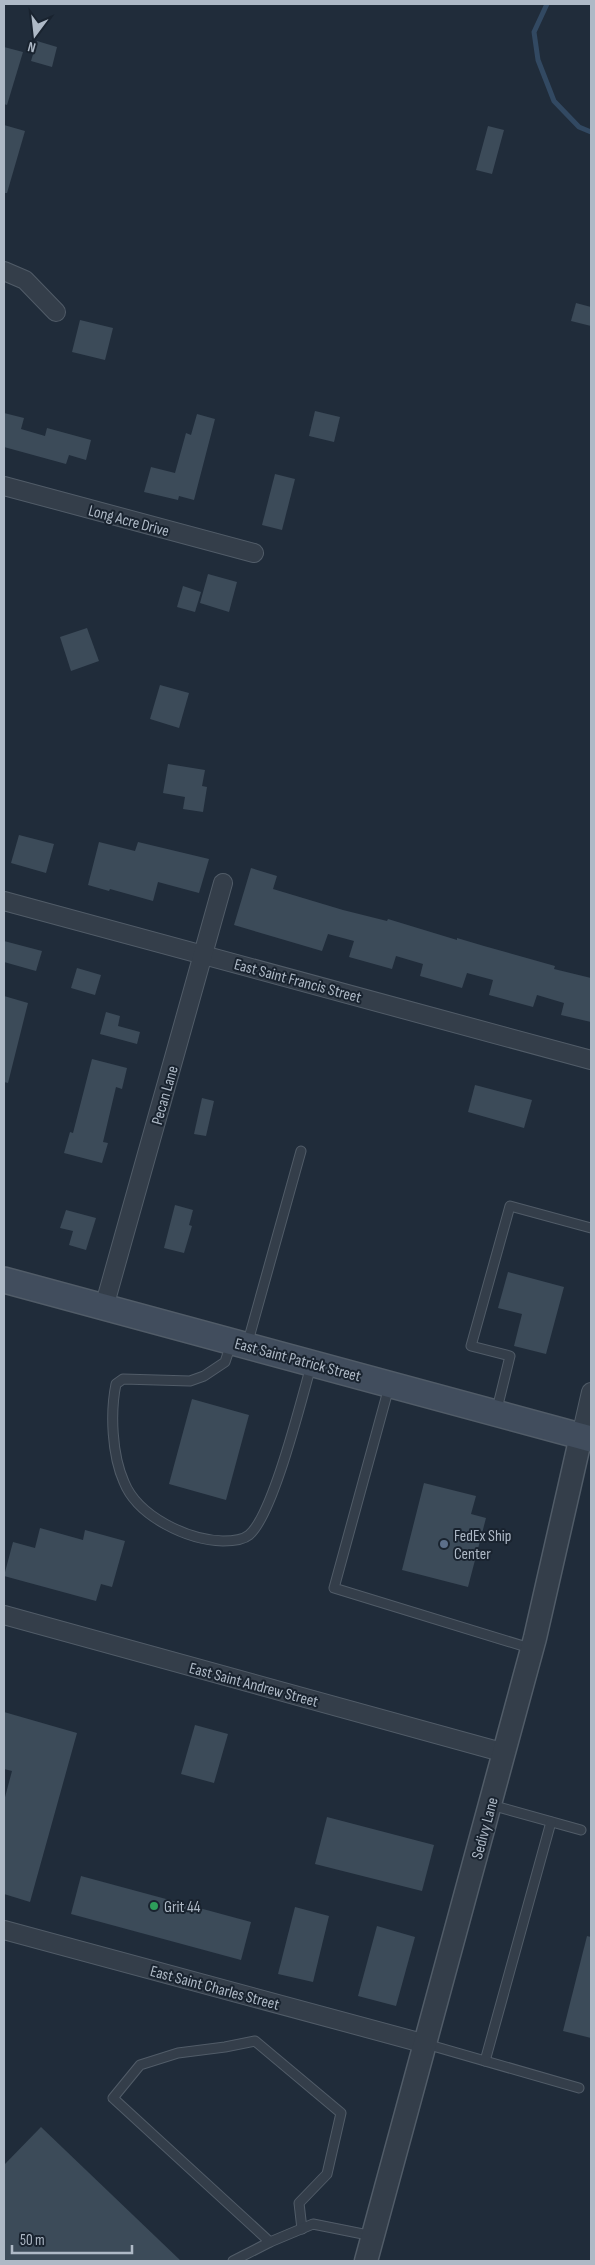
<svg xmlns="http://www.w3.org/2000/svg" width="595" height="2265" viewBox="0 0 595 2265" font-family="'Sofia Sans Condensed',sans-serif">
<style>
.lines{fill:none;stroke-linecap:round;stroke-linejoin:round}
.stream{stroke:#324962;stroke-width:5}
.building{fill:#3c4b59}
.service-casing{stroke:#515c68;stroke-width:11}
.minor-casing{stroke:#515c68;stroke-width:20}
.tertiary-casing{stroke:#515c68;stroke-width:25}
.secondary-casing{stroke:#515c68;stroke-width:28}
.service{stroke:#343e4a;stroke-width:9}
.minor{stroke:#343e4a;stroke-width:18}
.tertiary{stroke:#343e4a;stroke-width:22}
.secondary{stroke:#414d5d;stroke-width:25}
.service-dot{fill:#5c6f8a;stroke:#19232f;stroke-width:2}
.leisure-dot{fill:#2e9e5b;stroke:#19232f;stroke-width:2}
.labels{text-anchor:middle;stroke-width:4;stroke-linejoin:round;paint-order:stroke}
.street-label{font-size:16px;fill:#aeb9c6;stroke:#19232f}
.poi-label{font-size:16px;fill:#aeb9c6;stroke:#19232f;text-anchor:start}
</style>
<rect width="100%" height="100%" fill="#202c3a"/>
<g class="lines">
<!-- stream -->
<path class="stream" d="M547 4 534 32 538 60 554 101 579 127 591 132"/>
</g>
<!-- building -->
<g class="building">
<path d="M37 41 57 47 52 67 31 61Z"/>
<path d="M4 47 23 52 7 105 4 104Z"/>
<path d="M4 125 25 131 7 193H4Z"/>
<path d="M488 126 504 130 492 174 476 170Z"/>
<path d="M576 303 591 307V326L571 321Z"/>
<path d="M80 320 113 328 105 360 72 352Z"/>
<path d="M315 411 340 417 334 442 309 436Z"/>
<path d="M4 413 24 418 21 429 45 436 47 428 91 440 86 460 69 455 66 464 4 447Z"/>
<path d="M197 414 215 419 194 500 179 496 178 500 144 492 151 467 175 473 186 433 191 435Z"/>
<path d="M275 474 295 479 282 530 262 525Z"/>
<path d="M208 574 237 582 229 612 200 603Z"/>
<path d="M183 586 201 592 195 612 177 607Z"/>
<path d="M87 628 99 661 71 671 60 637Z"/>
<path d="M160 685 189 693 179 728 150 719Z"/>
<path d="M168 764 205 770 202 786 207 787 203 812 183 809 185 797 163 793Z"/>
<path d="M19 835 54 844 46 873 11 863Z"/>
<path d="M99 842 135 851 138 842 209 859 199 893 158 882 153 901 110 889 109 891 88 885Z"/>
<path d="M251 868 277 876 273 889 343 910 387 921 388 919 457 940V938L484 946 555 966 554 969 591 978V1022L561 1015 564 1003 537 995 533 1007 489 995 493 980 467 973 462 988 420 976 423 964 396 956 392 969 349 957 354 941 328 934 322 951 234 925Z"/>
<path d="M4 941 42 951 36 971 4 962Z"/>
<path d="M77 968 101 975 95 995 71 988Z"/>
<path d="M4 996 28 1003 8 1083 4 1082Z"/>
<path d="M106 1012 120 1016 118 1026 140 1032 137 1044 100 1034Z"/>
<path d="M92 1059 127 1068 122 1089 116 1087 103 1142 108 1143 102 1163 64 1153 70 1132 73 1133Z"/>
<path d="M475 1085 532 1100 524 1128 468 1112Z"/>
<path d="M202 1098 214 1101 206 1136 194 1134Z"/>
<path d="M175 1205 193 1210 189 1225 192 1226 184 1253 164 1248Z"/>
<path d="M66 1210 96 1218 86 1250 69 1245 73 1231 60 1228Z"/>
<path d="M508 1272 564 1287 546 1354 514 1346 522 1314 498 1308Z"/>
<path d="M192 1399 249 1415 226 1500 169 1484Z"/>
<path d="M424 1483 476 1496 471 1514 486 1518 468 1587 402 1570Z"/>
<path d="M40 1528 83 1540 85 1530 125 1541 112 1587 101 1584 96 1601 4 1576 13 1542 35 1548Z"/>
<path d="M4 1712 77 1733 30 1902 4 1894V1801L12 1771 4 1769Z"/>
<path d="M195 1725 228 1734 214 1783 181 1774Z"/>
<path d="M327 1817 434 1845 422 1891 315 1864Z"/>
<path d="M81 1876 251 1922 241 1960 71 1914Z"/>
<path d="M295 1907 329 1916 313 1982 278 1974Z"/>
<path d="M377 1926 415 1937 396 2006 358 1996Z"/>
<path d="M587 1936 591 1937V2038L563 2031Z"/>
<path d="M41 2127 181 2261H4V2165Z"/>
</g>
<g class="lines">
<defs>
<g id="service">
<path d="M231 1344 225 1362 204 1376 190 1381 123 1379 116 1384C110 1413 112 1455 124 1482 138 1517 188 1540 223 1541 231 1541 243 1540 249 1535 273 1515 301 1401 311 1366"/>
<path d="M247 1345 301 1151"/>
<path d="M389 1387 334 1588 533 1649"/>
<path d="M496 1413 510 1356 471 1346 510 1206 591 1228"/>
<path d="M491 1805 581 1830"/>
<path d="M426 2044 579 2088"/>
<path d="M485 2061 551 1822"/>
<path d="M270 2242 113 2098 140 2065 178 2053 225 2047 255 2041 341 2113 327 2174 299 2203 302 2229"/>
<path d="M233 2261 270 2242 313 2224 373 2236"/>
</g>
<g id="minor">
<path d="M4 271 25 280 56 312"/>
<path d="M4 486 254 553"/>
<path d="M4 901 591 1060"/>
<path d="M104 1307 223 883"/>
<path d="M581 1436 591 1392"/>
<path d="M4 1615 505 1753"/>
<path d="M4 1930 426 2044"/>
</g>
<path id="tertiary" d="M366 2261 535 1638 581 1436"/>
<path id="secondary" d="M4 1280 591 1439"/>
</defs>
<!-- service casing -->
<use href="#service" class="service-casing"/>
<!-- minor casing -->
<use href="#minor" class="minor-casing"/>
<!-- tertiary casing -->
<use href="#tertiary" class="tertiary-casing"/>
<!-- secondary casing -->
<use href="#secondary" class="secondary-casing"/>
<!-- service -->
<use href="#service" class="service"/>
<!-- minor -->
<use href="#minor" class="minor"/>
<!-- tertiary -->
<use href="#tertiary" class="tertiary"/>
<!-- secondary -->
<use href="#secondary" class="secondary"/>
</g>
<!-- markers -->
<circle class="service-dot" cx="444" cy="1544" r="5"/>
<circle class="leisure-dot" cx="154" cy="1906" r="5"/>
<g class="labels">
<!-- street labels -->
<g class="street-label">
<text transform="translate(129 520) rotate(15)" y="6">Long Acre Drive</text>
<text transform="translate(298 980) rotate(15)" y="6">East Saint Francis Street</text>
<text transform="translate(164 1095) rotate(-74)" y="6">Pecan Lane</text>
<text transform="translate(298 1359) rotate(15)" y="6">East Saint Patrick Street</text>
<text transform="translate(254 1684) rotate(15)" y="6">East Saint Andrew Street</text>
<text transform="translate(484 1828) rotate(-75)" y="6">Sedivy Lane</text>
<text transform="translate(215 1987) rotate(15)" y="6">East Saint Charles Street</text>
</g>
<!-- poi labels -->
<g class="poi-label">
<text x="454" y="1541">FedEx Ship<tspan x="454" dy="18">Center</tspan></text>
<text x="164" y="1912">Grit 44</text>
</g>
</g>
<!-- border -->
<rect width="595" height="2265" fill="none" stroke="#aeb9c6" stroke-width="10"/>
<!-- north arrow -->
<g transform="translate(35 35) rotate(195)" stroke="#19232f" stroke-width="4" paint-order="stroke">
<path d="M0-4L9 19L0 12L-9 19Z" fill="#aeb9c6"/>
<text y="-8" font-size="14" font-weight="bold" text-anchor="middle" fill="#aeb9c6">N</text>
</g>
<!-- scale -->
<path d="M12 2245v8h120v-8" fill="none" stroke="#aeb9c6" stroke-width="2.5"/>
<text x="20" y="2245" font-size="15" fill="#aeb9c6" stroke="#19232f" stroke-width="4" paint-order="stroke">50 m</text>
</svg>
